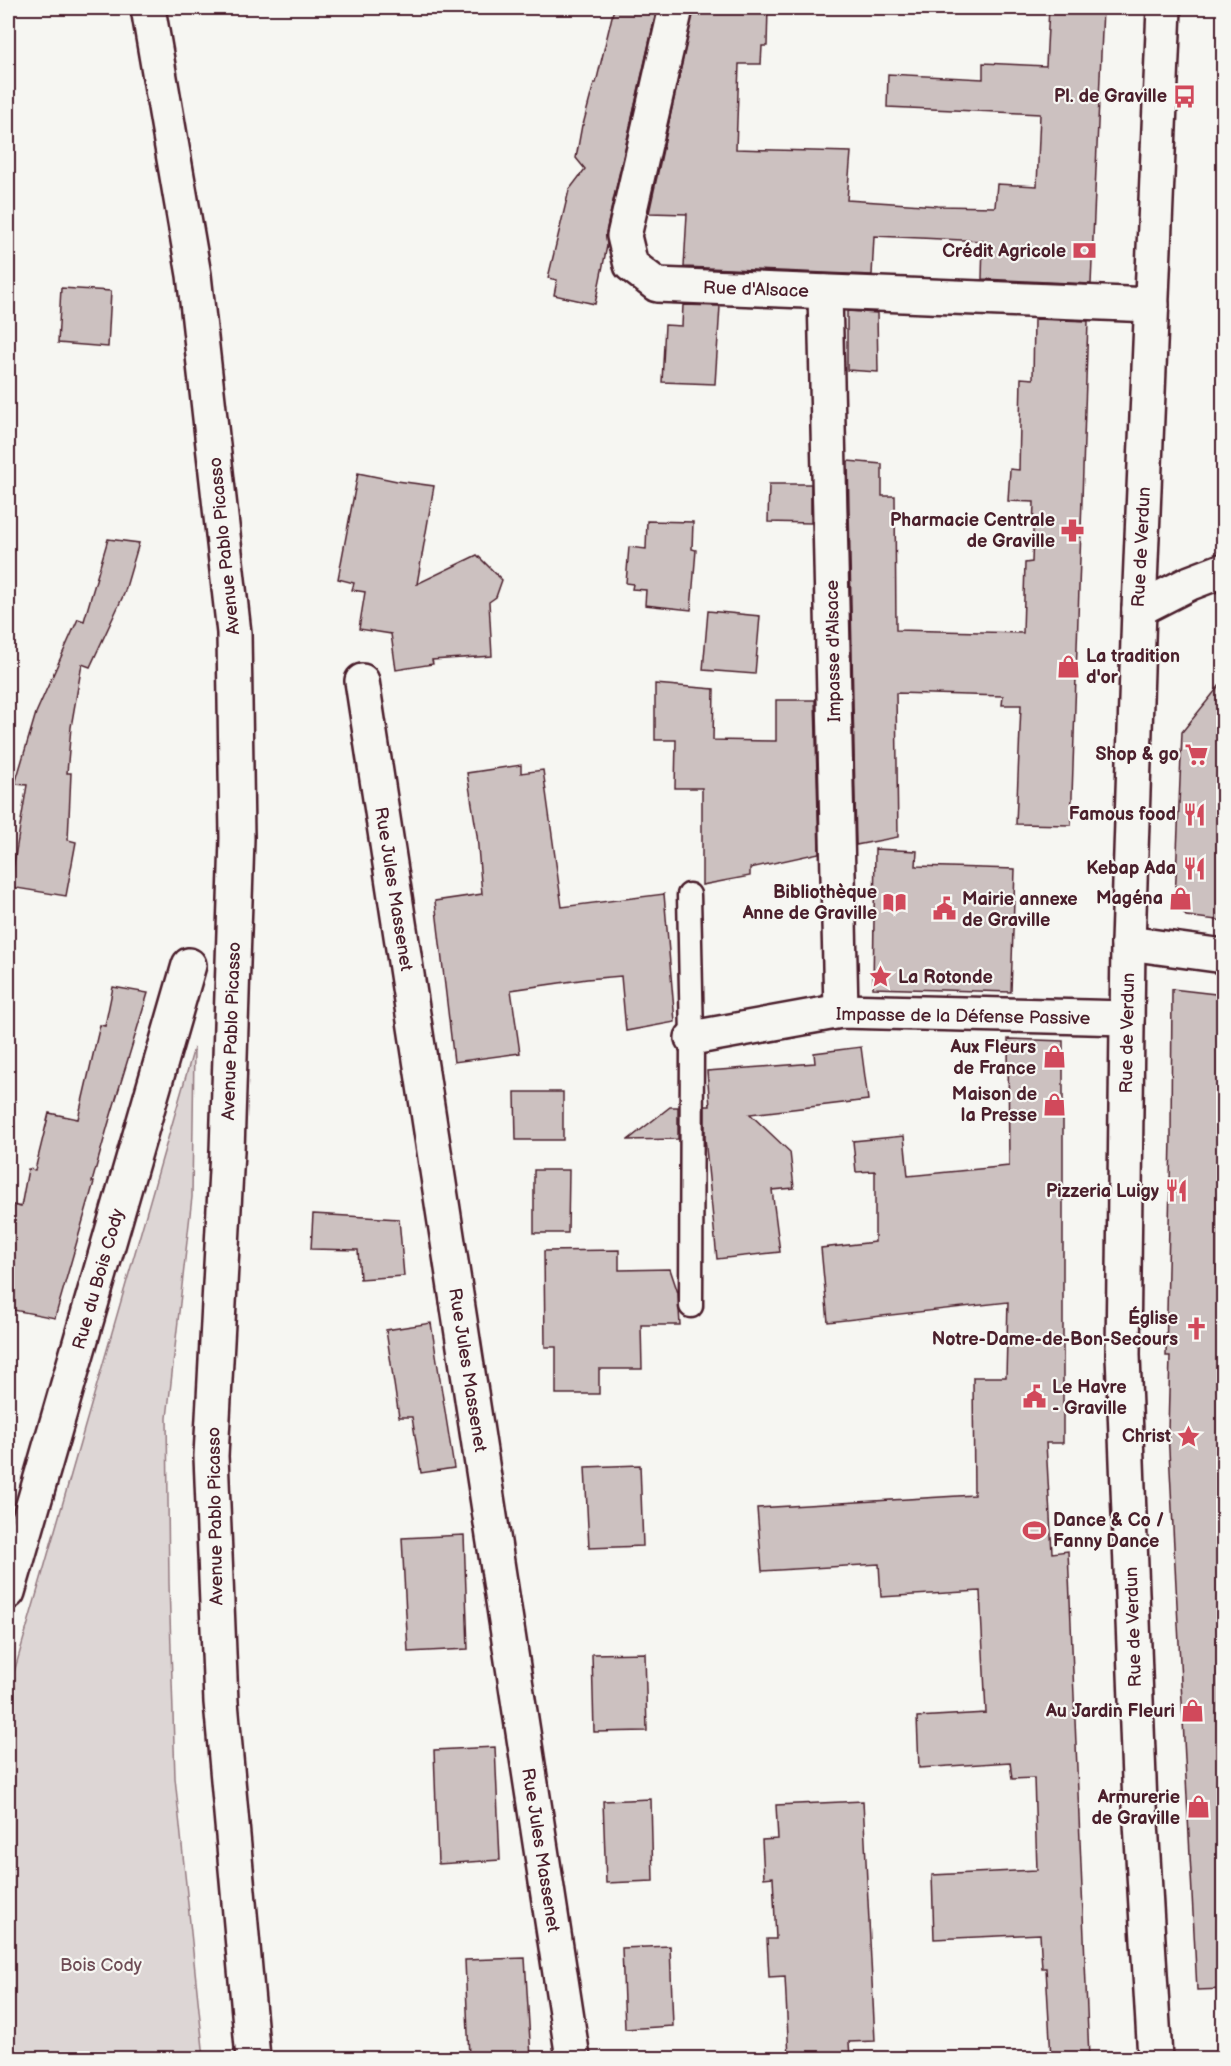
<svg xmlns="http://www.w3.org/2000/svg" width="1231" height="2066" viewBox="0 0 1231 2066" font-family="'Balsamiq Sans',sans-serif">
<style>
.green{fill:#ddd6d5;stroke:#947a80;stroke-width:1.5}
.building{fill:#ccc1c0;stroke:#4a1f2b;stroke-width:1.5}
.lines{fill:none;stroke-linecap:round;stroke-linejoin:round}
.lane-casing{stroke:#4a1f2b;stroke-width:27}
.street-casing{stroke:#4a1f2b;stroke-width:38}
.secondary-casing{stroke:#4a1f2b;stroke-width:38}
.lane{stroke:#f6f6f2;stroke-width:22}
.street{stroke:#f6f6f2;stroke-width:33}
.secondary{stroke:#f6f6f2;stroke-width:33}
.labels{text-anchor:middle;stroke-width:4.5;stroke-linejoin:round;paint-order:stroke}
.poi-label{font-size:18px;font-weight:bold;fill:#4a1f2b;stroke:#f6f6f2;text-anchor:end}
.street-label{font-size:18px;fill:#4a1f2b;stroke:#f6f6f2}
.park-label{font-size:18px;fill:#6f4d56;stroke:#f6f6f2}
</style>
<rect width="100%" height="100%" fill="#f6f6f2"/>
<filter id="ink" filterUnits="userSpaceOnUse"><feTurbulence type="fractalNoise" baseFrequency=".0167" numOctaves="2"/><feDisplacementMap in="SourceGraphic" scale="12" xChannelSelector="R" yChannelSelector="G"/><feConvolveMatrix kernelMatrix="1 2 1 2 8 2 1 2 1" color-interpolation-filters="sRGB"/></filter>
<g filter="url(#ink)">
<!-- green -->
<path class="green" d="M194 1048 192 1197 167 1418 169 1583 175 1778 204 2058H8V1693Z"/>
<!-- building -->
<g class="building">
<path d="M614 8H657L606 232 607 246 595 304 554 295 557 280 548 278 569 190 585 169 576 158 582 125H583L594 83H596Z"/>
<path d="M694 8H768L767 46H762L761 64H739L736 149 851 152 847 200 938 206 995 207 997 184 1037 186 1040 114 887 107 888 74 983 79V63L1046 66 1049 8H1103L1091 284 982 279 983 241 920 238 874 236 872 275 684 267 687 214 649 213Z"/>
<path d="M61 288 111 291 108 347 58 343Z"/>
<path d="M683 305 720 306 715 384 662 382 665 325 682 326Z"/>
<path d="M847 311 877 313 878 372 847 370Z"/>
<path d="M1034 319 1088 321 1071 825 1016 824 1021 705H1002L1003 696 896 693 898 837 856 845 848 461 882 464V496H895L896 630 1023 633 1025 563 1032 562 1034 502 1008 501 1010 469 1019 470 1021 378 1033 379Z"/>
<path d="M358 473 397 481 434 486 417 584 477 555 502 580 496 597 489 602 492 656 432 660 433 664 396 670 391 634 359 629 365 592 352 590 354 583 338 579Z"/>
<path d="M769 484H811V523L768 522Z"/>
<path d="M647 521 693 522 692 549 696 550 691 610 645 605 646 590 632 589 633 584 626 583 629 547 646 549Z"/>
<path d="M108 539 139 543 124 594 90 667 82 664 71 727 67 773H71L68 840 76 842 66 896 10 887 27 785 15 784 36 713 78 619 84 621Z"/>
<path d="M708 611 760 616 755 674 703 670Z"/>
<path d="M1224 680V921L1186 916 1175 901 1182 732Z"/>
<path d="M655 684 714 689 713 740 776 741V700H815L819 853 750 868V876L702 885V788H675L676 740H655Z"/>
<path d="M521 765V773L543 770 562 907 664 894 675 1022 626 1031 621 976 587 979 511 990 520 1053 454 1062 435 901 482 894 477 835 467 773Z"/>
<path d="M875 849 917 851 916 866 1015 869 1011 992 873 988Z"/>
<path d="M113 987 148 993 108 1125 92 1182H94L55 1318 8 1309V1223L13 1205 21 1207 28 1169 35 1170 49 1113 78 1119 100 1025 105 1026Z"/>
<path d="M1172 989 1224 995V1989L1197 1990 1168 1431 1170 1356H1166L1171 1138Z"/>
<path d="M1008 1039 1063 1041V1443H1046L1052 1553 1068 1551 1089 2058H1051L1046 1968H1042L1040 1934 934 1939 932 1875 1037 1870 1034 1778 1012 1779 1010 1762 919 1768 917 1717 986 1713 980 1591 881 1597 879 1564 762 1571 757 1508 974 1495 973 1377H1006L1008 1302 828 1322 821 1248 875 1242V1171L856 1172 853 1141 904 1136 908 1176 1009 1166Z"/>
<path d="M861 1047 868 1100 750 1114 790 1152 794 1188 772 1190 780 1252 717 1259 705 1138V1106H710L707 1071 815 1063 814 1053Z"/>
<path d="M515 1092H563V1140H516Z"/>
<path d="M670 1107H678V1139L628 1140Z"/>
<path d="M534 1170H569L568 1233H534Z"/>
<path d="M313 1214 399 1219 404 1276 360 1279 358 1250 311 1249Z"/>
<path d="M619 1250V1270L670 1269 678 1293 680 1325H641L642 1369H599V1394H556V1347H545L544 1251Z"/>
<path d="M431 1323 454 1468 421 1473 412 1417H399L386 1330Z"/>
<path d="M640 1465 643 1546 589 1548 585 1467Z"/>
<path d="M464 1535 468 1649 408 1652 402 1538Z"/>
<path d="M645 1653 647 1731 594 1732 592 1654Z"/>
<path d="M495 1747 500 1860 438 1864 434 1750Z"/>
<path d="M651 1799 653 1881 606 1883 603 1801Z"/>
<path d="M863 1801 875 2041 849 2042 850 2058H789L785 1976 769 1977 767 1939H776L773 1877 764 1878 762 1840 778 1839 776 1805Z"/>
<path d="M670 1946 673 2026 625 2029 622 1948Z"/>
<path d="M525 1958 531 2058H469L465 1960Z"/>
</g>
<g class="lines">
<defs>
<path id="lane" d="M689 895 692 1038 691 1306"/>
<g id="street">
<path d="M676 8 624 236 631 265 657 285 1152 305"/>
<path d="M825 292 841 1011"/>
<path d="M362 681 573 2058"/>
<path d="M1128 943 1224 956"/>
<path d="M692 1038 841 1011 1127 1018"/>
<path d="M8 1592 189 965"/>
</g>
<g id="secondary">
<path d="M148 8 194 275 234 633 237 838 227 1151 211 1456 221 1702 253 2058"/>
<path d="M1139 609 1190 583 1224 570"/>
<path d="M1155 2058 1140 1806 1123 1355 1128 943 1139 609 1164 8"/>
</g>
</defs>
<!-- lane casing -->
<use href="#lane" class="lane-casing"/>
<!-- street casing -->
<use href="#street" class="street-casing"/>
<!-- secondary casing -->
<use href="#secondary" class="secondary-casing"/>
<!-- lane -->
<use href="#lane" class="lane"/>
<!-- street -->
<use href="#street" class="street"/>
<!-- secondary -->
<use href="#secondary" class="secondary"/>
</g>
</g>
<!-- icons -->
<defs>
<symbol id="bus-bare" viewBox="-9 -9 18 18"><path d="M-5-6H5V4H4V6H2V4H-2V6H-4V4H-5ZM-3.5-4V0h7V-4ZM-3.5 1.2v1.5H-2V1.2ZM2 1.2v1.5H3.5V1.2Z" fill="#d1495b" stroke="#f6f6f2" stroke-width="2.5" paint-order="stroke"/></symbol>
<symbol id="bank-bare" viewBox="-9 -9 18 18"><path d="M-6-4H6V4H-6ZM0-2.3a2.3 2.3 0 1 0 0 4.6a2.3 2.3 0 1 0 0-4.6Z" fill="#d1495b" stroke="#f6f6f2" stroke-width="2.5" paint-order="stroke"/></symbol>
<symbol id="pharmacy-bare" viewBox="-9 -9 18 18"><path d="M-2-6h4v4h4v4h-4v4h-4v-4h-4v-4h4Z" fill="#d1495b" stroke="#f6f6f2" stroke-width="2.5" paint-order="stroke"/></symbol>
<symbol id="shop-bare" viewBox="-9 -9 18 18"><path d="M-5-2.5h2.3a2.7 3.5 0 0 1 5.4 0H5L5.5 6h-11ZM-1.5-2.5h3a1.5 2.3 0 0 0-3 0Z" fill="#d1495b" stroke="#f6f6f2" stroke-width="2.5" paint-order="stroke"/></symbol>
<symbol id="supermarket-bare" viewBox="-9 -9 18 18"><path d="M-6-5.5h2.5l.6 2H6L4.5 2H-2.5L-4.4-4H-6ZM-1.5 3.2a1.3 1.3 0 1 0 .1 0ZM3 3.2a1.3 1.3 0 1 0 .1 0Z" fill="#d1495b" stroke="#f6f6f2" stroke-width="2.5" paint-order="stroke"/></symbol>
<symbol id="restaurant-bare" viewBox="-9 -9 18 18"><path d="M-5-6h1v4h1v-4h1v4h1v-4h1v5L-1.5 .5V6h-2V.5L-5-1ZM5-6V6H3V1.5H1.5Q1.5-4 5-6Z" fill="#d1495b" stroke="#f6f6f2" stroke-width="2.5" paint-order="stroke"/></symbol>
<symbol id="library-bare" viewBox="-9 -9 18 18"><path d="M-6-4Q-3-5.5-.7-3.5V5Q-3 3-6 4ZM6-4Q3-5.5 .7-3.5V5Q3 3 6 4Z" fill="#d1495b" stroke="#f6f6f2" stroke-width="2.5" paint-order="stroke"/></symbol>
<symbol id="civic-bare" viewBox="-9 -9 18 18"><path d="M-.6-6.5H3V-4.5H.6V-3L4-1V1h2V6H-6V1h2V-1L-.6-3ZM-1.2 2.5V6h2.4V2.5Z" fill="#d1495b" stroke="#f6f6f2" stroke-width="2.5" paint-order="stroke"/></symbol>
<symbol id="sight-bare" viewBox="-9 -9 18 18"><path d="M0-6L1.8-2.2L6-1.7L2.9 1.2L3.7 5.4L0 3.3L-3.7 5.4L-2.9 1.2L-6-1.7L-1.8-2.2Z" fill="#d1495b" stroke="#f6f6f2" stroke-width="2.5" paint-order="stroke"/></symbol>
<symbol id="church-bare" viewBox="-9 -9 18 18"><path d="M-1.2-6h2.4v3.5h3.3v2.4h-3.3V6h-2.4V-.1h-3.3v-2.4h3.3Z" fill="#d1495b" stroke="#f6f6f2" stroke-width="2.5" paint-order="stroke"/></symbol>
<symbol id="stadium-bare" viewBox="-9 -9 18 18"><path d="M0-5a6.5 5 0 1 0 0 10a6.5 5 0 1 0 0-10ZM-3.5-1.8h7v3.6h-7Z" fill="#d1495b" stroke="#f6f6f2" stroke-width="2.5" paint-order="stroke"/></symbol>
</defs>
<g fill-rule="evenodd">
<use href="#bus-bare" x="1168" y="80" width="33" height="33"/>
<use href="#bank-bare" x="1068" y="234" width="33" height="33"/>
<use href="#pharmacy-bare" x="1056" y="514" width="33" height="33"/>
<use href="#shop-bare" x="1052" y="650" width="33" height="33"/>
<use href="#supermarket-bare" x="1180" y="738" width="33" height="33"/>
<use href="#restaurant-bare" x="1178" y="798" width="33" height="33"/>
<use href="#restaurant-bare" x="1178" y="852" width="33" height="33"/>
<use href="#shop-bare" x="1164" y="882" width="33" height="33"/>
<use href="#library-bare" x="878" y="886" width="33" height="33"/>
<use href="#civic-bare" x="928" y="892" width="33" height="33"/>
<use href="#sight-bare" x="864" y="960" width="33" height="33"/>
<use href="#shop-bare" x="1038" y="1040" width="33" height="33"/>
<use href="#shop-bare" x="1038" y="1088" width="33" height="33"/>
<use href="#restaurant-bare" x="1160" y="1174" width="33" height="33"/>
<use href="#church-bare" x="1180" y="1312" width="33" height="33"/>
<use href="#civic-bare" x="1018" y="1380" width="33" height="33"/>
<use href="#sight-bare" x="1172" y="1420" width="33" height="33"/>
<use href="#stadium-bare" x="1018" y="1514" width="33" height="33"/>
<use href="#shop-bare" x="1176" y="1694" width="33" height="33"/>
<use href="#shop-bare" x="1182" y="1790" width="33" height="33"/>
</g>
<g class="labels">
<!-- poi labels -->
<g class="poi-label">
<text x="1167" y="102">Pl. de Graville</text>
<text x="1066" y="257">Crédit Agricole</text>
<text x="1055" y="526">Pharmacie Centrale<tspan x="1055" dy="21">de Graville</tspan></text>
<text x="1086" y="662" text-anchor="start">La tradition<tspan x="1086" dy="21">d'or</tspan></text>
<text x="1179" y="760">Shop &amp; go</text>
<text x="1176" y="820">Famous food</text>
<text x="1176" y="874">Kebap Ada</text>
<text x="877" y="898">Bibliothèque<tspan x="877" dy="21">Anne de Graville</tspan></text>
<text x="1163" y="904">Magéna</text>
<text x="962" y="905" text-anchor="start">Mairie annexe<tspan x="962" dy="21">de Graville</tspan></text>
<text x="898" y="983" text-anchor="start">La Rotonde</text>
<text x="1036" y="1053">Aux Fleurs<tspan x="1036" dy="21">de France</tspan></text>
<text x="1037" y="1100">Maison de<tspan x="1037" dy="21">la Presse</tspan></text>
<text x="1159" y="1197">Pizzeria Luigy</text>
<text x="1178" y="1324">Église<tspan x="1178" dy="21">Notre-Dame-de-Bon-Secours</tspan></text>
<text x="1052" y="1393" text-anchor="start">Le Havre<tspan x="1052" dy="21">- Graville</tspan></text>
<text x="1171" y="1442">Christ</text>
<text x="1053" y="1526" text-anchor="start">Dance &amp; Co /<tspan x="1053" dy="21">Fanny Dance</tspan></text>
<text x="1175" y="1717">Au Jardin Fleuri</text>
<text x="1180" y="1803">Armurerie<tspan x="1180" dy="21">de Graville</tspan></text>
</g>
<!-- street labels -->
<g class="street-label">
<text transform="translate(756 289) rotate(2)" y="6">Rue d'Alsace</text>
<text transform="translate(224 546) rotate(-96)" y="6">Avenue Pablo Picasso</text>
<text transform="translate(1141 547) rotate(-87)" y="6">Rue de Verdun</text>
<text transform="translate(833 651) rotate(-91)" y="6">Impasse d'Alsace</text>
<text transform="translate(394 889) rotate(81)" y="6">Rue Jules Massenet</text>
<text transform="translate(963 1016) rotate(1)" y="6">Impasse de la Défense Passive</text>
<text transform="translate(231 1031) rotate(-88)" y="6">Avenue Pablo Picasso</text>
<text transform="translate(1127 1033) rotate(-89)" y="6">Rue de Verdun</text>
<text transform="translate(98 1279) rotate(-74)" y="6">Rue du Bois Cody</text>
<text transform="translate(468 1370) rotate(81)" y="6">Rue Jules Massenet</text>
<text transform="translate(215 1516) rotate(-91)" y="6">Avenue Pablo Picasso</text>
<text transform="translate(1133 1627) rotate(-92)" y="6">Rue de Verdun</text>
<text transform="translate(541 1850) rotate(81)" y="6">Rue Jules Massenet</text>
</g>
<!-- park labels -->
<g class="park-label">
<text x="101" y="1971">Bois Cody</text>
</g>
</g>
<!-- margin -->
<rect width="1231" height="2066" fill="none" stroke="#f6f6f2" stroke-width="30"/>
<rect x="15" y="15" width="1201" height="2036" fill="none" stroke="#4a1f2b" stroke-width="2" filter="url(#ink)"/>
</svg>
